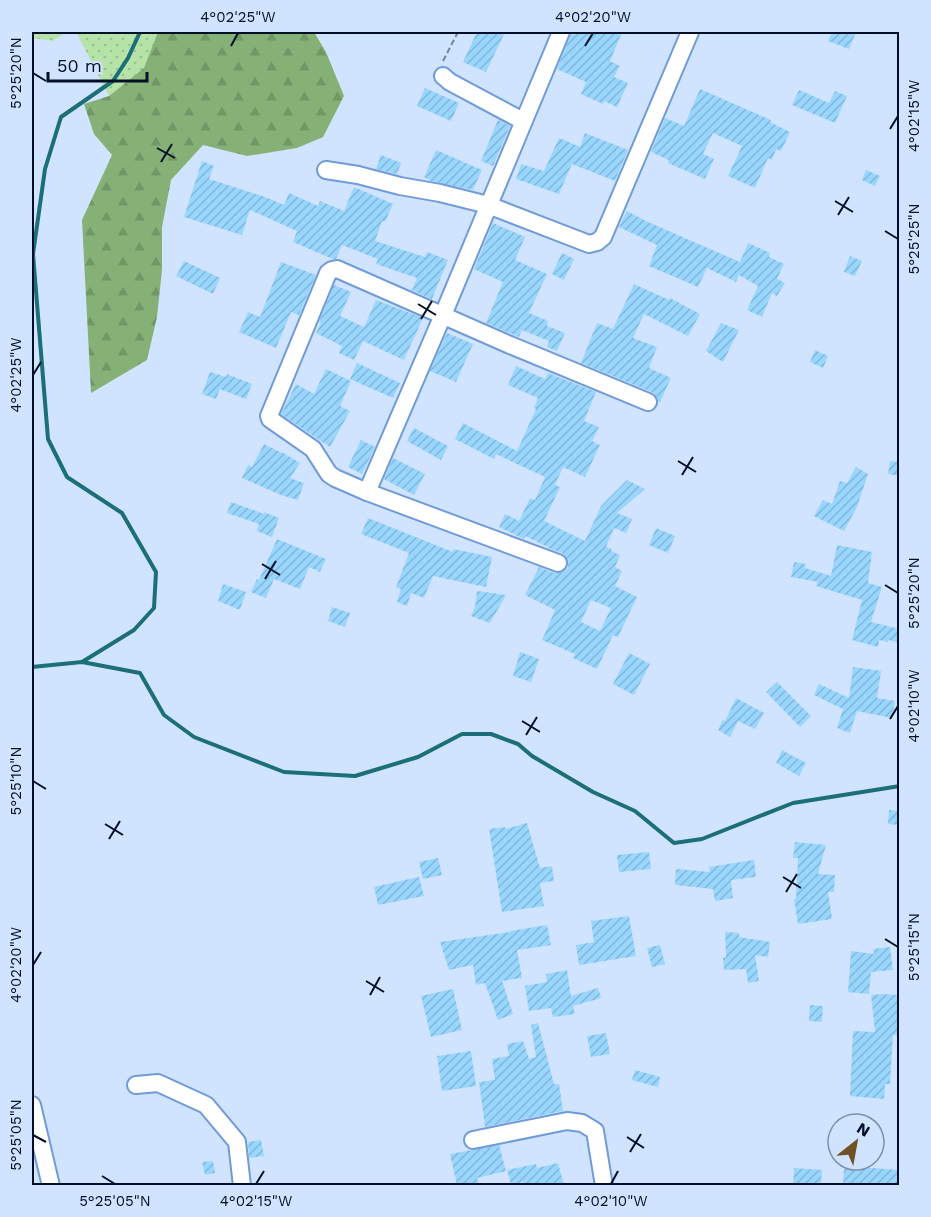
<svg xmlns="http://www.w3.org/2000/svg" width="931" height="1217" viewBox="0 0 931 1217" font-family="'Work Sans',sans-serif">
<style>
.grass{fill:url(#grass-dots)}
.forest{fill:url(#forest-firs)}
.lines{fill:none;stroke-linecap:round;stroke-linejoin:round}
.stream{stroke:#1c6f78;stroke-width:4}
.building{fill:url(#building-hatch);fill-rule:evenodd}
.minor-casing{stroke:#709bda;stroke-width:20}
.path{stroke:#75859e;stroke-width:2;stroke-dasharray:6 3;stroke-linecap:butt}
.minor{stroke:#fff;stroke-width:16}
.ticks{fill:none;stroke:#020f26;stroke-width:2}
.neatline{fill:none;stroke:#020f26;stroke-width:2}
.ticks-label{font-size:15px;text-anchor:middle;fill:#020f26}
</style>
<defs>
<pattern id="grass-dots" width="8" height="8" patternUnits="userSpaceOnUse" patternTransform="scale(1.5)"><rect width="8" height="8" fill="#b6e3a7"/><path d="M2 2h.1M6 6h.1" fill="none" stroke="#9bc290" stroke-width="1.8" stroke-linecap="round"/></pattern>
<pattern id="forest-firs" width="22" height="20" patternUnits="userSpaceOnUse" patternTransform="scale(1.5)"><rect width="22" height="20" fill="#85b176"/><path d="M5 1l3.5 6h-7zM16 11l3.5 6h-7z" fill="#719766"/></pattern>
<pattern id="building-hatch" width="6" height="6" patternUnits="userSpaceOnUse" patternTransform="scale(1.5)"><rect width="6" height="6" fill="#99d6fe"/><path d="M-1 1l2-2M0 6l6-6M5 7l2-2" fill="none" stroke="#82b6da"/></pattern>
</defs>
<rect width="100%" height="100%" fill="#d1e4ff"/>
<!-- grass -->
<g class="grass">
<path d="M32 32H66L53 41 32 38Z"/>
<path d="M76 32H158L144 68 109 96Z"/>
</g>
<!-- forest -->
<path class="forest" d="M158 32H314L326 52 344 96 323 137 297 148 247 156 203 145 171 180 162 227V270L157 317 147 360 91 393 82 220 112 155 94 134 84 104 109 96 144 68Z"/>
<g class="lines">
<!-- stream -->
<g class="stream">
<path d="M82 662 134 630 154 608 156 572 122 513 67 477 48 439 33 254 45 169 61 117 113 81 128 58 140 32"/>
<path d="M32 667 82 662 140 673 164 715 194 737 284 772 355 776 418 757 462 734H491L518 744 532 756 593 792 635 811 674 843 702 839 793 803 900 786"/>
</g>
</g>
<!-- building -->
<g class="building">
<path d="M477 32H505L486 72 463 62Z"/>
<path d="M576 32H622L610 61 620 66 614 77 628 83 617 107 604 101 603 104 581 94 586 82 557 69 571 34 574 35Z"/>
<path d="M832 32H856L849 49 828 41Z"/>
<path d="M425 88 459 103 451 121 417 106Z"/>
<path d="M700 89 771 120 770 122 790 132 781 151 776 149 772 160 768 158 755 188 728 176 742 146 713 133 703 154 714 159 705 179 668 163 669 160 651 152 665 118 684 126Z"/>
<path d="M799 90 829 103 835 91 847 96 835 123 792 105Z"/>
<path d="M498 120 510 126 493 166 481 161Z"/>
<path d="M585 133 628 150 615 181 572 164 559 194 516 179 521 164 544 171 559 138 580 147Z"/>
<path d="M436 150 482 170 473 190 431 181 424 177Z"/>
<path d="M381 155 401 163 397 174 376 169Z"/>
<path d="M202 161 214 166 209 179 265 197 284 205 289 193 318 206 320 201 344 211 354 187 393 204 385 222 382 221 375 241 425 257 427 252 448 260 432 299 412 290 417 278 376 264 378 259 342 245 336 259H333L293 242 297 231 250 210 242 235 184 217Z"/>
<path d="M866 170 880 176 875 186 862 180Z"/>
<path d="M627 211 648 222 740 262 748 243 770 253 769 257 784 264 777 279 785 283 777 296 772 293 762 317 747 310 758 286 739 275 736 282 707 268 698 287 649 266 657 245 619 227Z"/>
<path d="M493 223 525 237 515 260 547 274 529 313 548 321 547 326 565 333 557 351 547 347 549 341 522 330 519 337 486 323 503 282 474 269Z"/>
<path d="M562 253 574 259 564 280 552 274Z"/>
<path d="M850 256 862 261 855 276 844 272Z"/>
<path d="M184 261 220 278 213 294 176 276Z"/>
<path d="M281 262 316 275 299 315 291 312 276 348 239 332 248 312 260 317Z"/>
<path d="M634 284 669 300 670 298 700 314 688 336 644 314 633 338 657 347 649 368 671 378 660 402 658 401 656 395 652 392 581 363 597 323 613 329Z"/>
<path d="M334 285 351 292 340 316 364 327 376 300 423 318 404 360 363 341 354 360 339 353 342 346 316 333 321 323 319 322Z"/>
<path d="M721 323 739 330 723 362 706 351Z"/>
<path d="M447 333 473 344 456 382 430 371Z"/>
<path d="M815 350 828 356 823 368 810 362Z"/>
<path d="M357 363 400 383 393 398 350 379Z"/>
<path d="M516 366 545 379 548 373 596 392 584 421 599 427 592 441 600 445 585 477 563 467 555 485 560 487 544 521 585 541 601 506 627 480 645 489 617 513 632 519 626 533 614 528 606 547 612 549 611 551 620 555 615 567 622 571 615 586 637 597 618 637 613 635 597 669 573 658 575 654 542 640 555 610 525 595 539 567 554 573H560L565 571 568 567V562L566 557 562 553 548 548V547L525 536 524 539 499 527 505 514 519 521 530 498 535 500 545 477 496 454 494 459 455 439 463 423 517 451 536 409 534 408 538 398 508 385ZM591 600 611 608 600 631 581 622Z"/>
<path d="M326 369 351 381 340 406 350 411 330 447 281 414 296 384 314 394Z"/>
<path d="M210 372 226 377 227 374 252 384 246 399 220 389 216 399 202 394Z"/>
<path d="M414 428 448 446 441 460 407 441Z"/>
<path d="M361 440 375 447 362 474 348 467Z"/>
<path d="M264 444 282 453V452L300 463 290 478 304 483 298 500 281 495 242 478 248 465 252 467Z"/>
<path d="M393 458 425 474 414 495 384 479Z"/>
<path d="M890 461 900 462V476L888 474Z"/>
<path d="M856 467 868 474 857 507 844 531 814 516 823 500 832 504 840 481 847 483Z"/>
<path d="M231 502 264 514V512L279 518 272 537 257 531 259 524 227 513Z"/>
<path d="M368 518 453 552V549L492 557 486 587 433 576 424 598 411 593 407 606 397 602 401 589 396 587 409 553 361 534Z"/>
<path d="M656 528 675 536 668 553 649 545Z"/>
<path d="M277 539 326 559 320 572 309 567 300 589 274 579 266 598 251 592 257 579 259 580Z"/>
<path d="M837 545 872 552 868 583 882 587 871 622 900 629V643L888 640V642L879 640 878 647 852 640 862 600 816 586 818 582 791 577 794 562 806 564 805 568 831 576Z"/>
<path d="M223 584 246 592 240 610 218 601Z"/>
<path d="M477 591 506 595 490 623 471 616 475 607Z"/>
<path d="M332 607 350 613 345 627 328 621Z"/>
<path d="M520 652 539 659 531 682 513 676Z"/>
<path d="M629 653 650 664 634 695 613 684Z"/>
<path d="M853 667 881 671 877 698 895 701 892 718 857 711 850 733 837 728 843 709 814 695 819 684 849 698Z"/>
<path d="M777 682 811 716 800 727 766 692Z"/>
<path d="M736 698 764 713 755 729 738 721 730 737 718 730 723 720 725 721Z"/>
<path d="M782 750 806 763 799 776 776 763Z"/>
<path d="M889 810 900 811V825L888 824Z"/>
<path d="M527 823 540 868 552 866 554 881 540 883 544 906 502 912 489 829 505 827V829Z"/>
<path d="M795 842 826 845 818 874 835 875 834 892H828L832 919 798 924 794 899H796L798 858H793Z"/>
<path d="M649 852 651 869 619 872 617 855Z"/>
<path d="M438 858 442 875 423 879 419 862Z"/>
<path d="M754 860 756 877 731 880 733 898 715 901 713 889 675 885 676 869 710 872 709 867Z"/>
<path d="M419 877 424 896 378 905 374 887Z"/>
<path d="M629 916 636 956 579 965 576 945 594 942 591 921Z"/>
<path d="M547 925 551 945 517 950 522 978 502 981 513 1014 498 1020 485 983 476 985 473 965 449 970 440 942 510 932V931Z"/>
<path d="M725 932 739 933V937L770 942 768 957 755 955 759 981 748 983 746 969 724 970 723 958 726 957Z"/>
<path d="M660 945 665 964 652 967 647 948Z"/>
<path d="M890 947 893 970 871 972 869 994 848 992 851 951 874 954 873 949Z"/>
<path d="M567 970 571 996 598 988 601 998 573 1006 575 1014 553 1017 551 1008 529 1011 525 986 547 982 546 974Z"/>
<path d="M453 989 462 1030 431 1037 421 996Z"/>
<path d="M882 994 900 995V1036L893 1035 890 1084H885L884 1099 850 1096 853 1031 875 1032 871 995Z"/>
<path d="M810 1005 823 1006 822 1022 809 1021Z"/>
<path d="M538 1023 554 1084H559L563 1111 485 1127 479 1082 495 1080 492 1059 509 1056 507 1044 523 1041 529 1059 536 1057 531 1025Z"/>
<path d="M606 1033 610 1054 591 1057 587 1036Z"/>
<path d="M471 1051 476 1086 442 1091 437 1056Z"/>
<path d="M635 1070 660 1077 658 1087 632 1080Z"/>
<path d="M261 1140 264 1156 249 1158 248 1142Z"/>
<path d="M499 1145 506 1171 477 1178 479 1185H457L450 1154Z"/>
<path d="M213 1161 215 1173 205 1175 202 1162Z"/>
<path d="M558 1163 564 1185H524L523 1182 511 1185 507 1170 536 1164 537 1168Z"/>
<path d="M844 1166 900 1170V1185H843Z"/>
<path d="M794 1168 822 1170 821 1185H793Z"/>
</g>
<g class="lines">
<defs>
<g id="minor">
<path d="M443 76 450 82 523 121"/>
<path d="M326 170 358 175 400 186 440 193 488 205 589 244 597 242 603 237 690 32"/>
<path d="M367 492 443 315 561 32"/>
<path d="M558 563 367 492 335 478 329 474 313 449 270 419 269 416 328 273 332 270 337 269 510 345 648 402"/>
<path d="M136 1085 158 1083 206 1105 237 1142 242 1186"/>
<path d="M32 1105 51 1186"/>
<path d="M473 1140 567 1121 582 1123 595 1131 604 1186"/>
</g>
</defs>
<!-- minor casing -->
<use href="#minor" class="minor-casing"/>
<!-- path -->
<path class="path" d="M443 61 458 32"/>
<!-- minor -->
<use href="#minor" class="minor"/>
</g>
<!-- ticks -->
<path class="ticks" d="M231 46 238 33M585 46 593 33M33 73 46 81M890 129 898 116M157 148 175 158M161 162 172 144M835 201 853 212M838 215 849 197M885 231 898 239M418 304 436 315M421 319 432 301M33 375 41 362M678 461 696 472M682 475 693 457M262 564 280 575M265 579 276 561M885 585 898 593M890 719 898 706M522 721 540 732M526 735 537 717M33 781 46 789M105 824 123 835M109 839 120 821M783 877 801 888M786 892 797 874M885 939 898 947M33 965 41 952M366 981 384 992M370 995 380 977M33 1135 46 1142M627 1137 644 1148M630 1152 641 1134M102 1176 115 1184M256 1184 264 1171M611 1184 618 1171"/>
<!-- border -->
<rect width="931" height="1217" fill="none" stroke="#d1e4ff" stroke-width="66"/>
<!-- north arrow -->
<g transform="translate(856 1142) rotate(31)"><circle r="28" fill="#d1e4ff" stroke="#7e8fa8" stroke-width="1.5"/>
<path d="M0-4.5L10 22L0 15L-10 22Z" fill="#6e5225"/>
<text y="-9" font-size="16" font-weight="bold" text-anchor="middle" fill="#020f26">N</text>
</g>
<!-- scale -->
<path d="M48 72v9h99v-9" fill="none" stroke="#020f26" stroke-width="3"/>
<text x="57" y="72" font-size="18" fill="#020f26" stroke="#d1e4ff" stroke-width="4.5" paint-order="stroke">50 m</text>
<rect x="33" y="33" width="865" height="1151" class="neatline"/>
<g class="ticks-label">
<text x="238" y="22">4°02'25"W</text>
<text x="593" y="22">4°02'20"W</text>
<text transform="translate(16 73) rotate(-90)" y="5">5°25'20"N</text>
<text transform="translate(914 116) rotate(-90)" y="5">4°02'15"W</text>
<text transform="translate(914 239) rotate(-90)" y="5">5°25'25"N</text>
<text transform="translate(16 375) rotate(-90)" y="5">4°02'25"W</text>
<text transform="translate(914 593) rotate(-90)" y="5">5°25'20"N</text>
<text transform="translate(914 706) rotate(-90)" y="5">4°02'10"W</text>
<text transform="translate(16 781) rotate(-90)" y="5">5°25'10"N</text>
<text transform="translate(914 947) rotate(-90)" y="5">5°25'15"N</text>
<text transform="translate(16 965) rotate(-90)" y="5">4°02'20"W</text>
<text transform="translate(16 1135) rotate(-90)" y="5">5°25'05"N</text>
<text x="115" y="1206">5°25'05"N</text>
<text x="256" y="1206">4°02'15"W</text>
<text x="611" y="1206">4°02'10"W</text>
</g>
</svg>
